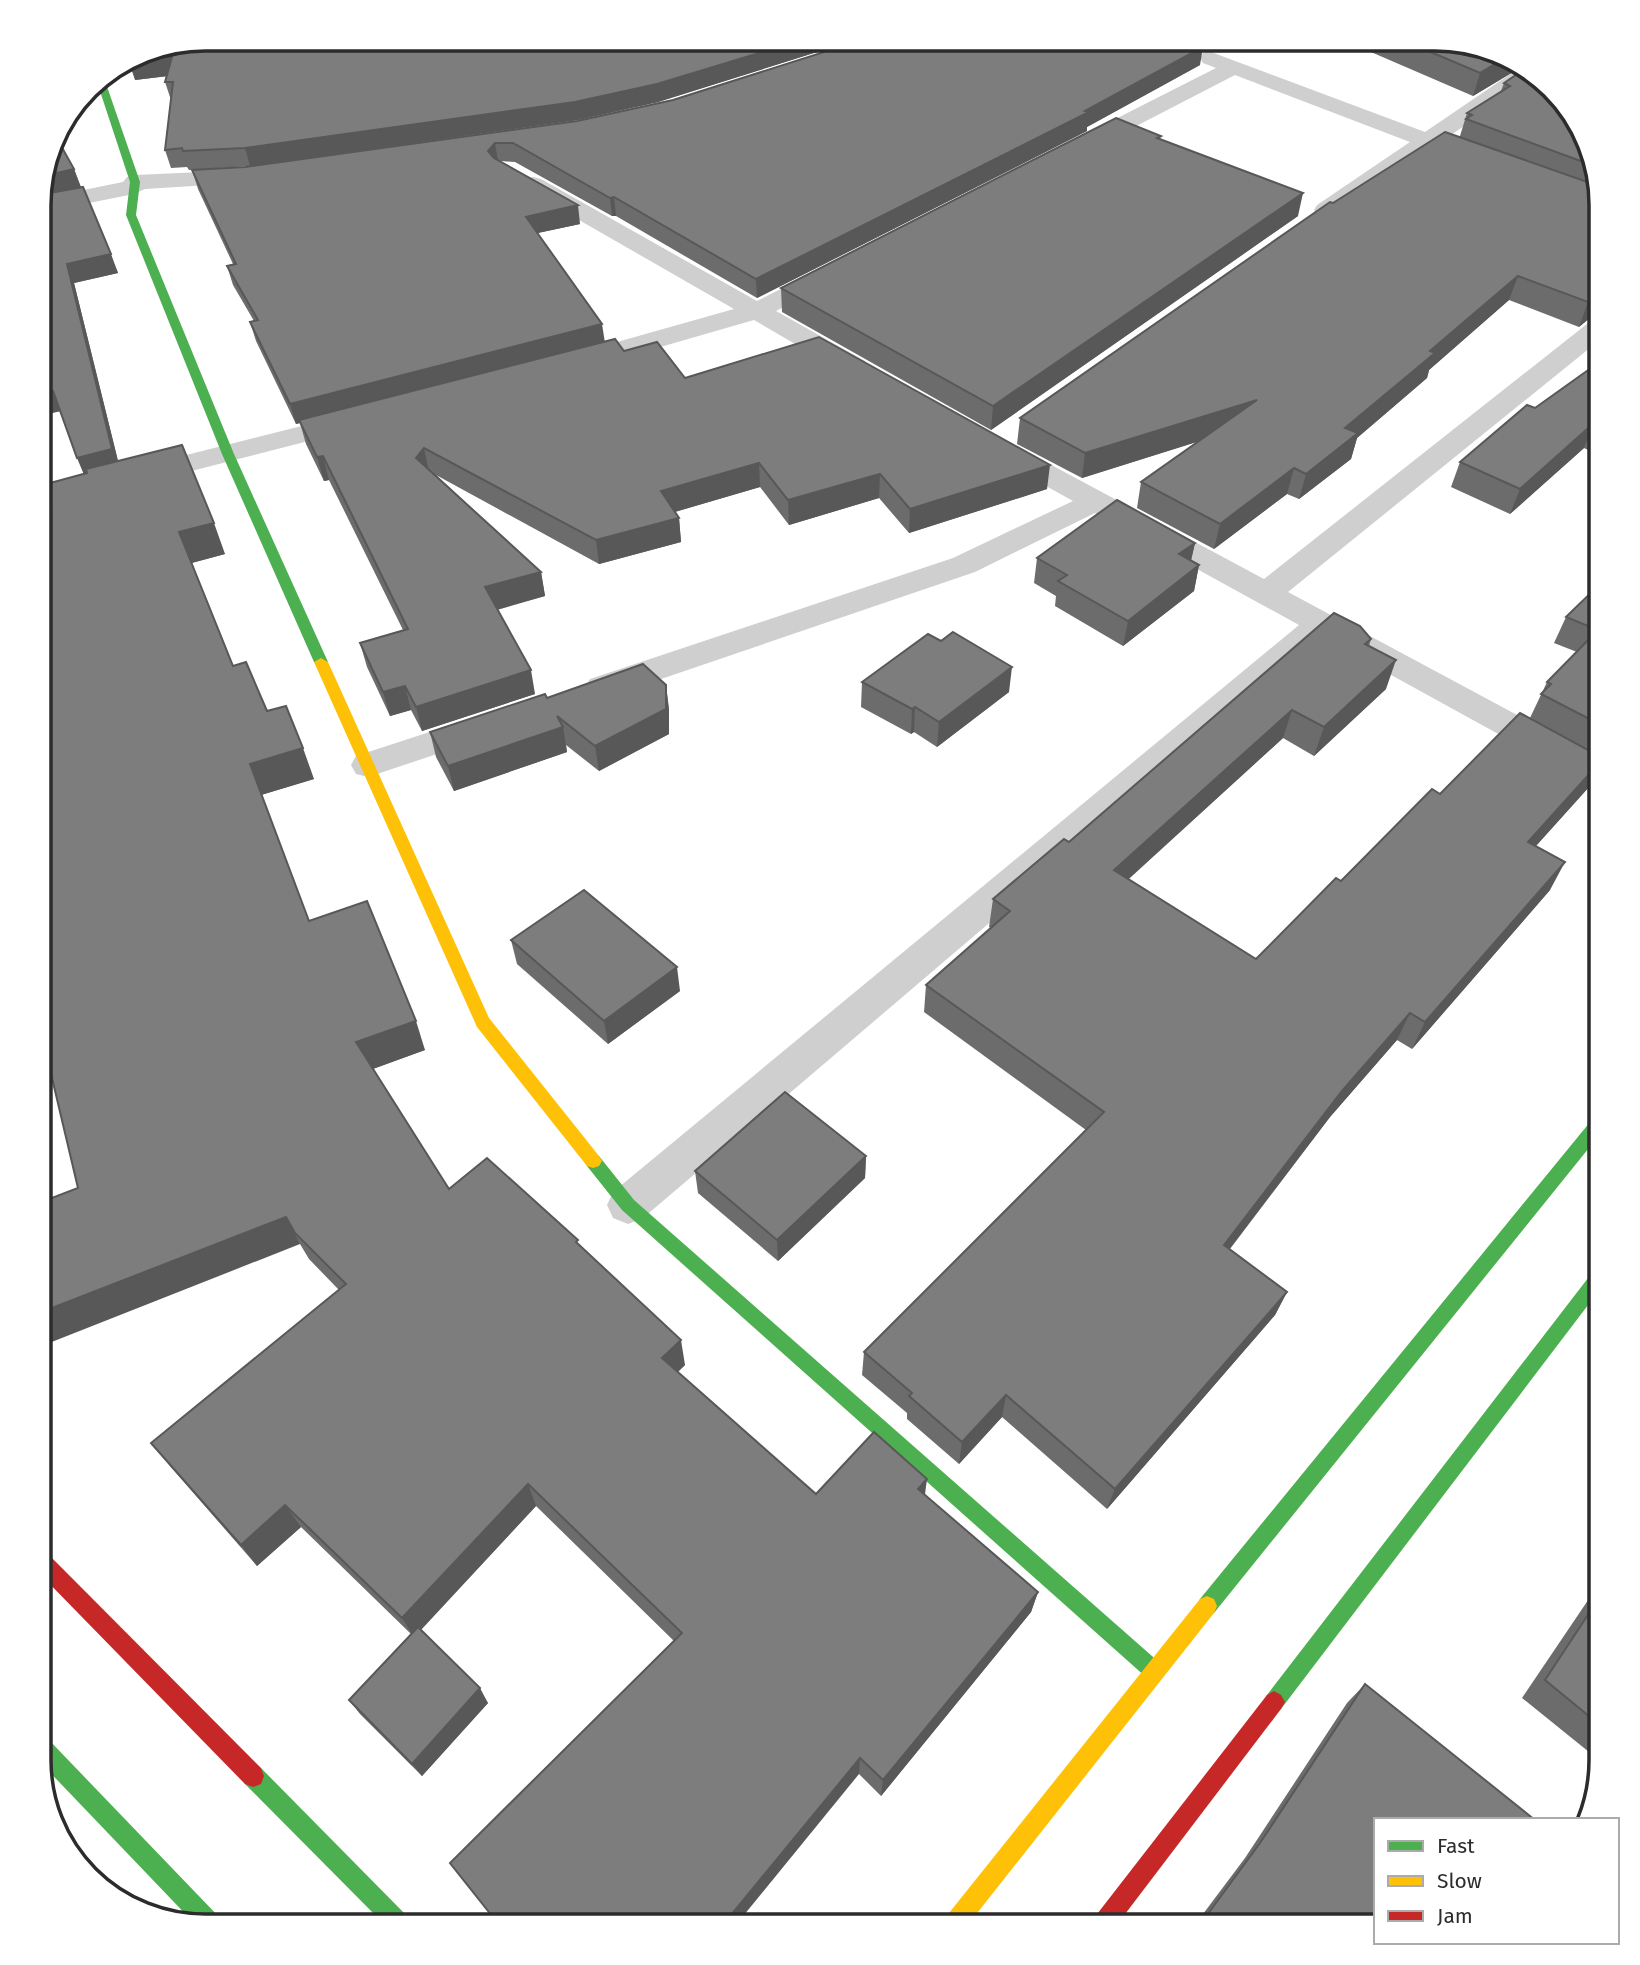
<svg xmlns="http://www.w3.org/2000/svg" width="1640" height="1965" viewBox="0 0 1640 1965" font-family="'Fira Sans',sans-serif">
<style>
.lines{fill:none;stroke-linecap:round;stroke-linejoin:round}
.street{fill:#cfcfcf;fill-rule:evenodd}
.fast{fill:#4caf50;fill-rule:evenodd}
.slow{fill:#ffc107;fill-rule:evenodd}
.jam{fill:#c62828;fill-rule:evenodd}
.wall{fill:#6c6c6c}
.shaded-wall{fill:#585858}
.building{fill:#7d7d7d;stroke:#585858;stroke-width:2}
.rim{fill:none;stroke:#2c2c2c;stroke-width:3.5}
</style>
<rect width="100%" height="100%" fill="#fff"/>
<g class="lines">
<!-- street -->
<g class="street">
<path d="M1211 52 1425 132 1522 66 1536 77 1445 139 1454 143 1458 148 1454 153 1446 155 1430 150 1335 215 1326 217 1317 215 1314 210 1317 205 1410 142 1235 75 1088 151H1072L1068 146 1072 141 1216 68 1203 63 1200 58 1203 53Z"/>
<path d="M248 170 256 172 260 177 256 182 145 189 134 194 39 213V199L123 182 127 177 135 175Z"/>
<path d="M533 177 541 179 757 301 818 270 827 267 836 270 840 275 836 280 776 311 865 361 869 367 865 373 855 375 845 373 754 320 584 369 574 371 564 369 560 363 564 357 734 309 525 189 521 184 525 179Z"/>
<path d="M1601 318V339L1288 592 1601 760V787L1589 784 1324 638 643 1218 628 1224 613 1218 607 1205 613 1192 1299 625 1095 513 975 572 614 695 602 698 590 695 585 687 590 679 953 558 1073 501 994 457 990 451 994 445 1004 442 1014 445 1264 579 1592 320Z"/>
<path d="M353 413 363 415 367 421 363 427 39 510V492Z"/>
<path d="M482 715 494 719 499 727 494 735 368 777 356 774 351 765 356 756Z"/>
</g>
<!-- fast -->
<g class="fast">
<path d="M103 75 140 182 136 215 234 454 328 662 326 665H316L314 662 222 454 126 215 130 182 96 79Z"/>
<path d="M1601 1114V1133L1214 1613 1207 1616 1200 1613 1197 1606 1200 1599 1595 1116Z"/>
<path d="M593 1154 599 1156 634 1200 1161 1664 1164 1671 1161 1678 1154 1681 1147 1678 622 1210 587 1166 584 1161 587 1156Z"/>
<path d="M1601 1267V1288L1281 1709 1274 1713 1267 1709 1263 1702 1267 1695 1595 1269Z"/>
<path d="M39 1735 47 1738 220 1918 223 1926 195 1924 39 1761Z"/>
<path d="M253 1765 261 1768 409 1918 412 1926H386L245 1784 242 1776 245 1768Z"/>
</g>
<!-- slow -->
<g class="slow">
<path d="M321 658 328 662 489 1018 599 1156 602 1161 599 1166 593 1168 587 1166 477 1027 314 662Z"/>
<path d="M1207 1596 1214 1599 1217 1606 1214 1613 967 1926H942L945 1918 1200 1599Z"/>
</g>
<!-- jam -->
<g class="jam">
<path d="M39 1549 46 1552 261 1768 264 1776 261 1784 253 1787 245 1784 39 1573Z"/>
<path d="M1274 1691 1281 1695 1285 1702 1281 1709 1116 1926H1091L1094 1918 1267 1695Z"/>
</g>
</g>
<!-- wall -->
<g class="wall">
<path d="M205 38 1181 39 1200 65 1087 127V131L757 298 616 216H612L515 162 500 161 580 224 538 233 604 341 685 378 1047 489 909 533 879 498 789 525 760 487 675 512 679 518 681 542 599 564 436 475 541 572 545 596 497 609 535 694 422 731 411 710 390 716 367 667 360 643 403 630 329 480 324 481 306 444 300 423 296 424 256 341 250 322 254 321 233 285 227 266 233 264 198 189 192 170 245 167 577 121 673 100 836 48 833 47 658 102 578 120 250 166 189 170 187 167 171 168 165 150 171 100 165 82 167 76 135 80Z"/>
<path d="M1358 39H1446L1518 61 1523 66 1473 96 1357 46Z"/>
<path d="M1504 83 1573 112 1601 204V316L1591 317 1579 327 1509 300 1429 370 1427 378 1357 438 1351 459 1299 499 1287 494 1214 549 1137 508 1141 482 1199 441 1082 478 1017 444 1020 418 1333 203 1460 136 1467 113 1501 91Z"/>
<path d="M1161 136 1160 139 1298 216 991 430 782 312 781 288Z"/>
<path d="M74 169 81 187 118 273 74 283 118 461 225 554 192 563 233 666 267 711 314 779 261 795 309 921 425 1050 373 1069 449 1189 579 1244 685 1365 678 1372 816 1494 925 1495 1038 1592 1031 1612 881 1796 859 1774 674 1641 536 1506 421 1630 488 1703 422 1776 360 1714 349 1700 411 1634 301 1527 257 1566 170 1466 151 1443 339 1290 309 1259 300 1244 78 1188 41 1034 39 1035V486L84 474 60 411 39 416V193Z"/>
<path d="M1601 361V456L1584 448 1510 514 1451 487 1460 462Z"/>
<path d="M1195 543 1191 561 1199 565 1194 591 1123 646 1055 606 1056 596 1034 583 1037 558Z"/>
<path d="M1601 583V764L1589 787 1536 846 1550 890 1412 1049 1397 1040 1330 1117 1230 1249 1287 1292 1275 1315 1107 1509 1002 1417 959 1464 907 1419V1413L862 1375 864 1352 1086 1130 924 1012 926 985 991 928 989 927 993 899 1069 842 1371 639 1369 646 1386 689 1314 756 1283 738 1128 879 1256 959 1341 881 1440 794 1530 718 1547 682 1577 652 1554 643 1566 617Z"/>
<path d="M862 682 1009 692 937 747 914 732 911 734 861 707Z"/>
<path d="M666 685 669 710V734L599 771 566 745 567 752 454 791 436 757 430 732 547 698Z"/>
<path d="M511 940 680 991 608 1044 517 964Z"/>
<path d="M866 1156 865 1178 778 1261 698 1193 695 1171Z"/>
<path d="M1601 1581V1743L1589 1752 1522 1698Z"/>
<path d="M1365 1684 1376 1926H1194L1245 1858 1347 1703Z"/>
</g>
<!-- shaded-wall -->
<g class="shaded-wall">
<path d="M805 39H833V47L658 102 578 120 250 166 245 148Z"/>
<path d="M1203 47 1200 65 1087 127V131L757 298 756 279 1085 111Z"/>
<path d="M172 57 177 75 135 80 129 62Z"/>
<path d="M1506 57 1518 61 1523 66 1473 96 1480 73Z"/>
<path d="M495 143 498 161 491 169 488 151Z"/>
<path d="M74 169 81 188 39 197 44 176Z"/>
<path d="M1303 193 1298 216 991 430 993 406Z"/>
<path d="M614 197 616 216H612L610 198Z"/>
<path d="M578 205 580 224 528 235 526 217Z"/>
<path d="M111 254 118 273 74 283 120 469 85 477 77 458 67 264Z"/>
<path d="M1518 276 1509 300 1429 370 1427 378 1357 438 1351 459 1299 499 1306 474 1345 428 1430 351Z"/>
<path d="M1601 293V316L1591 317 1579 327 1588 302Z"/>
<path d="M602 324 605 343 296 424 290 404Z"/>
<path d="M53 391 61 411 39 416V394Z"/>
<path d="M1257 400 1251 425 1082 478 1085 453Z"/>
<path d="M1594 423 1584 448 1510 514 1520 489Z"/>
<path d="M424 448 429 472 416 458Z"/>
<path d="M323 456 329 480 324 481 317 457Z"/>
<path d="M759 463 760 487 664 515 661 491Z"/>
<path d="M1050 465 1047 489 909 533 910 509Z"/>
<path d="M1294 468 1287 494 1214 549 1220 524Z"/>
<path d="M880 474 879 498 789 525 788 500Z"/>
<path d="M679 518 681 542 599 564 596 540Z"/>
<path d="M214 523 225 554 191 563 179 532Z"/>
<path d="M1195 543 1189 568 1179 554Z"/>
<path d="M1199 565 1194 591 1123 646 1128 621Z"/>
<path d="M541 572 545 596 490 612 485 587Z"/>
<path d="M1396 660 1386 689 1314 756 1324 727Z"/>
<path d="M1012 667 1009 692 937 747 939 722Z"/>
<path d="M531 670 535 694 422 731 416 707Z"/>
<path d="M666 685 669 710V734L599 771 595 746Z"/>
<path d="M405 686 411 710 390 716 383 692Z"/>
<path d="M915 707 914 732 911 734 912 709Z"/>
<path d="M1292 710 1283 738 1108 898 1114 870Z"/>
<path d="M563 727 567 752 454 791 448 766Z"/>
<path d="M303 748 314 779 261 795 250 764Z"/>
<path d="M1601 761V764L1589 787 1514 870 1528 842Z"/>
<path d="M1565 862 1550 890 1412 1049 1425 1022Z"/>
<path d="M677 967 680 991 608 1044 604 1021Z"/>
<path d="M1410 1013 1397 1040 1330 1117 1214 1269 1224 1245 1342 1091Z"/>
<path d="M416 1021 425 1050 367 1071 356 1042Z"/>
<path d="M866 1156 865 1178 778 1261 777 1240Z"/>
<path d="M286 1217 300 1244 39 1347V1313Z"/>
<path d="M1287 1292 1275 1315 1107 1509 1115 1489Z"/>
<path d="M681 1340 685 1365 666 1382 662 1358Z"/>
<path d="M1006 1395 1002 1417 959 1464 962 1442Z"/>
<path d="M927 1479 924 1502 918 1489Z"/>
<path d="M528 1484 536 1506 414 1637 402 1618Z"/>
<path d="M285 1505 301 1527 257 1566 241 1545Z"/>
<path d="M1038 1592 1031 1612 881 1796 883 1780Z"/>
<path d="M480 1688 488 1703 422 1776 412 1764Z"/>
<path d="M860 1758 859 1774 735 1926H722Z"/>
</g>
<!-- building -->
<g class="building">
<path d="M205 38 805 39 657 84 575 102 245 148 183 151 182 148 165 150 173 82H165L172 57 129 62V59L141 51Z"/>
<path d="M847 39H1181L1203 47 1085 111 1089 112 756 279 614 197 610 198 513 143H495L488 151 494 158 578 205 526 217 602 324 290 404 250 322 258 320 227 266 236 264 192 170 245 167 577 121 673 100 843 46Z"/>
<path d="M1400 39H1446L1506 57 1480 73Z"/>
<path d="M1526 68 1573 112 1589 164 1466 119 1472 115 1467 113 1510 86 1504 83Z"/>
<path d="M1116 118 1161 136 1157 138 1303 193 993 406 781 288Z"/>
<path d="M1445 132 1596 185 1601 204V293L1588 302 1518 276 1430 351 1435 353 1345 428 1358 433 1306 474 1294 468 1220 524 1141 482 1257 400 1085 453 1020 418 1330 202 1333 203Z"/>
<path d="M55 135 74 169 44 176Z"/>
<path d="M83 187 111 254 67 264 112 449 77 458 53 391 39 394V195Z"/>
<path d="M819 337 1050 465 910 509 880 474 788 500 759 463 661 491 679 518 596 540 424 448 416 458 541 572 485 587 531 670 416 707 405 686 383 692 360 643 408 629 323 456 317 457 299 420 615 339 624 351 657 342 685 378Z"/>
<path d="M1601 361V426L1594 423 1520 489 1460 462 1527 405 1535 408Z"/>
<path d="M182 445 214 523 179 532 233 666 246 662 267 711 286 706 303 748 250 764 309 921 367 901 416 1021 356 1042 449 1189 487 1158 578 1240 576 1242 681 1340 662 1358 816 1494 874 1432 927 1479 918 1489 1038 1592 883 1780 860 1758 722 1926H500L450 1863 682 1633 528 1484 402 1618 285 1505 241 1545 151 1443 346 1284 295 1233 286 1217 39 1313V1203L78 1188 39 1023V486L87 473 86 469Z"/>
<path d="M1117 500 1195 543 1179 554 1199 565 1128 621 1058 581 1067 575 1037 558Z"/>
<path d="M1601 583V725L1541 694 1551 684 1547 682 1598 630 1566 617Z"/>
<path d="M1334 613 1360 626 1371 639 1365 644 1396 660 1324 727 1292 710 1114 870 1256 959 1336 878 1341 881 1432 789 1440 794 1520 713 1601 757V761L1528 842 1565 862 1425 1022 1410 1013 1342 1091 1224 1245 1287 1292 1115 1489 1006 1395 962 1442 909 1396 912 1393 864 1352 1104 1112 926 985 1010 911 993 899 1064 839 1069 842Z"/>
<path d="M953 632 1012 667 939 722 915 707 912 709 862 682 928 634 941 641Z"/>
<path d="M643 664 666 685V709L595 746 557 716 563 727 448 766 430 732 545 694 547 698Z"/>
<path d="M584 890 677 967 604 1021 511 940Z"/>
<path d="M785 1092 866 1156 777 1240 695 1171Z"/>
<path d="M1601 1595V1726L1545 1680Z"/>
<path d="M418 1627 480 1688 412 1764 349 1700Z"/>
<path d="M1365 1684 1535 1820H1376V1926H1199L1260 1843Z"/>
</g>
<!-- crop -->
<path d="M0 0H1640V1965H0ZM205 51H1435A154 154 0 0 1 1589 205V1760A154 154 0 0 1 1435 1914H205A154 154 0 0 1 51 1760V205A154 154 0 0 1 205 51Z" fill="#fff" fill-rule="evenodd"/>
<path class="rim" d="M205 51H1435A154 154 0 0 1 1589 205V1760A154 154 0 0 1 1435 1914H205A154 154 0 0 1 51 1760V205A154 154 0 0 1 205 51Z"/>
<!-- legend -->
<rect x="1374" y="1818" width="245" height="126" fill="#ffffff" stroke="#ababab" stroke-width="2"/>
<rect x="1388" y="1841" width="35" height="10" fill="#4caf50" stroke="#ababab" stroke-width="2"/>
<text x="1437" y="1853" font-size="21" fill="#2c2c2c">Fast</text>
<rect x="1388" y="1876" width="35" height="10" fill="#ffc107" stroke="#ababab" stroke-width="2"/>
<text x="1437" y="1888" font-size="21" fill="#2c2c2c">Slow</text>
<rect x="1388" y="1911" width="35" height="10" fill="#c62828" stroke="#ababab" stroke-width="2"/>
<text x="1437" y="1923" font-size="21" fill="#2c2c2c">Jam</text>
</svg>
